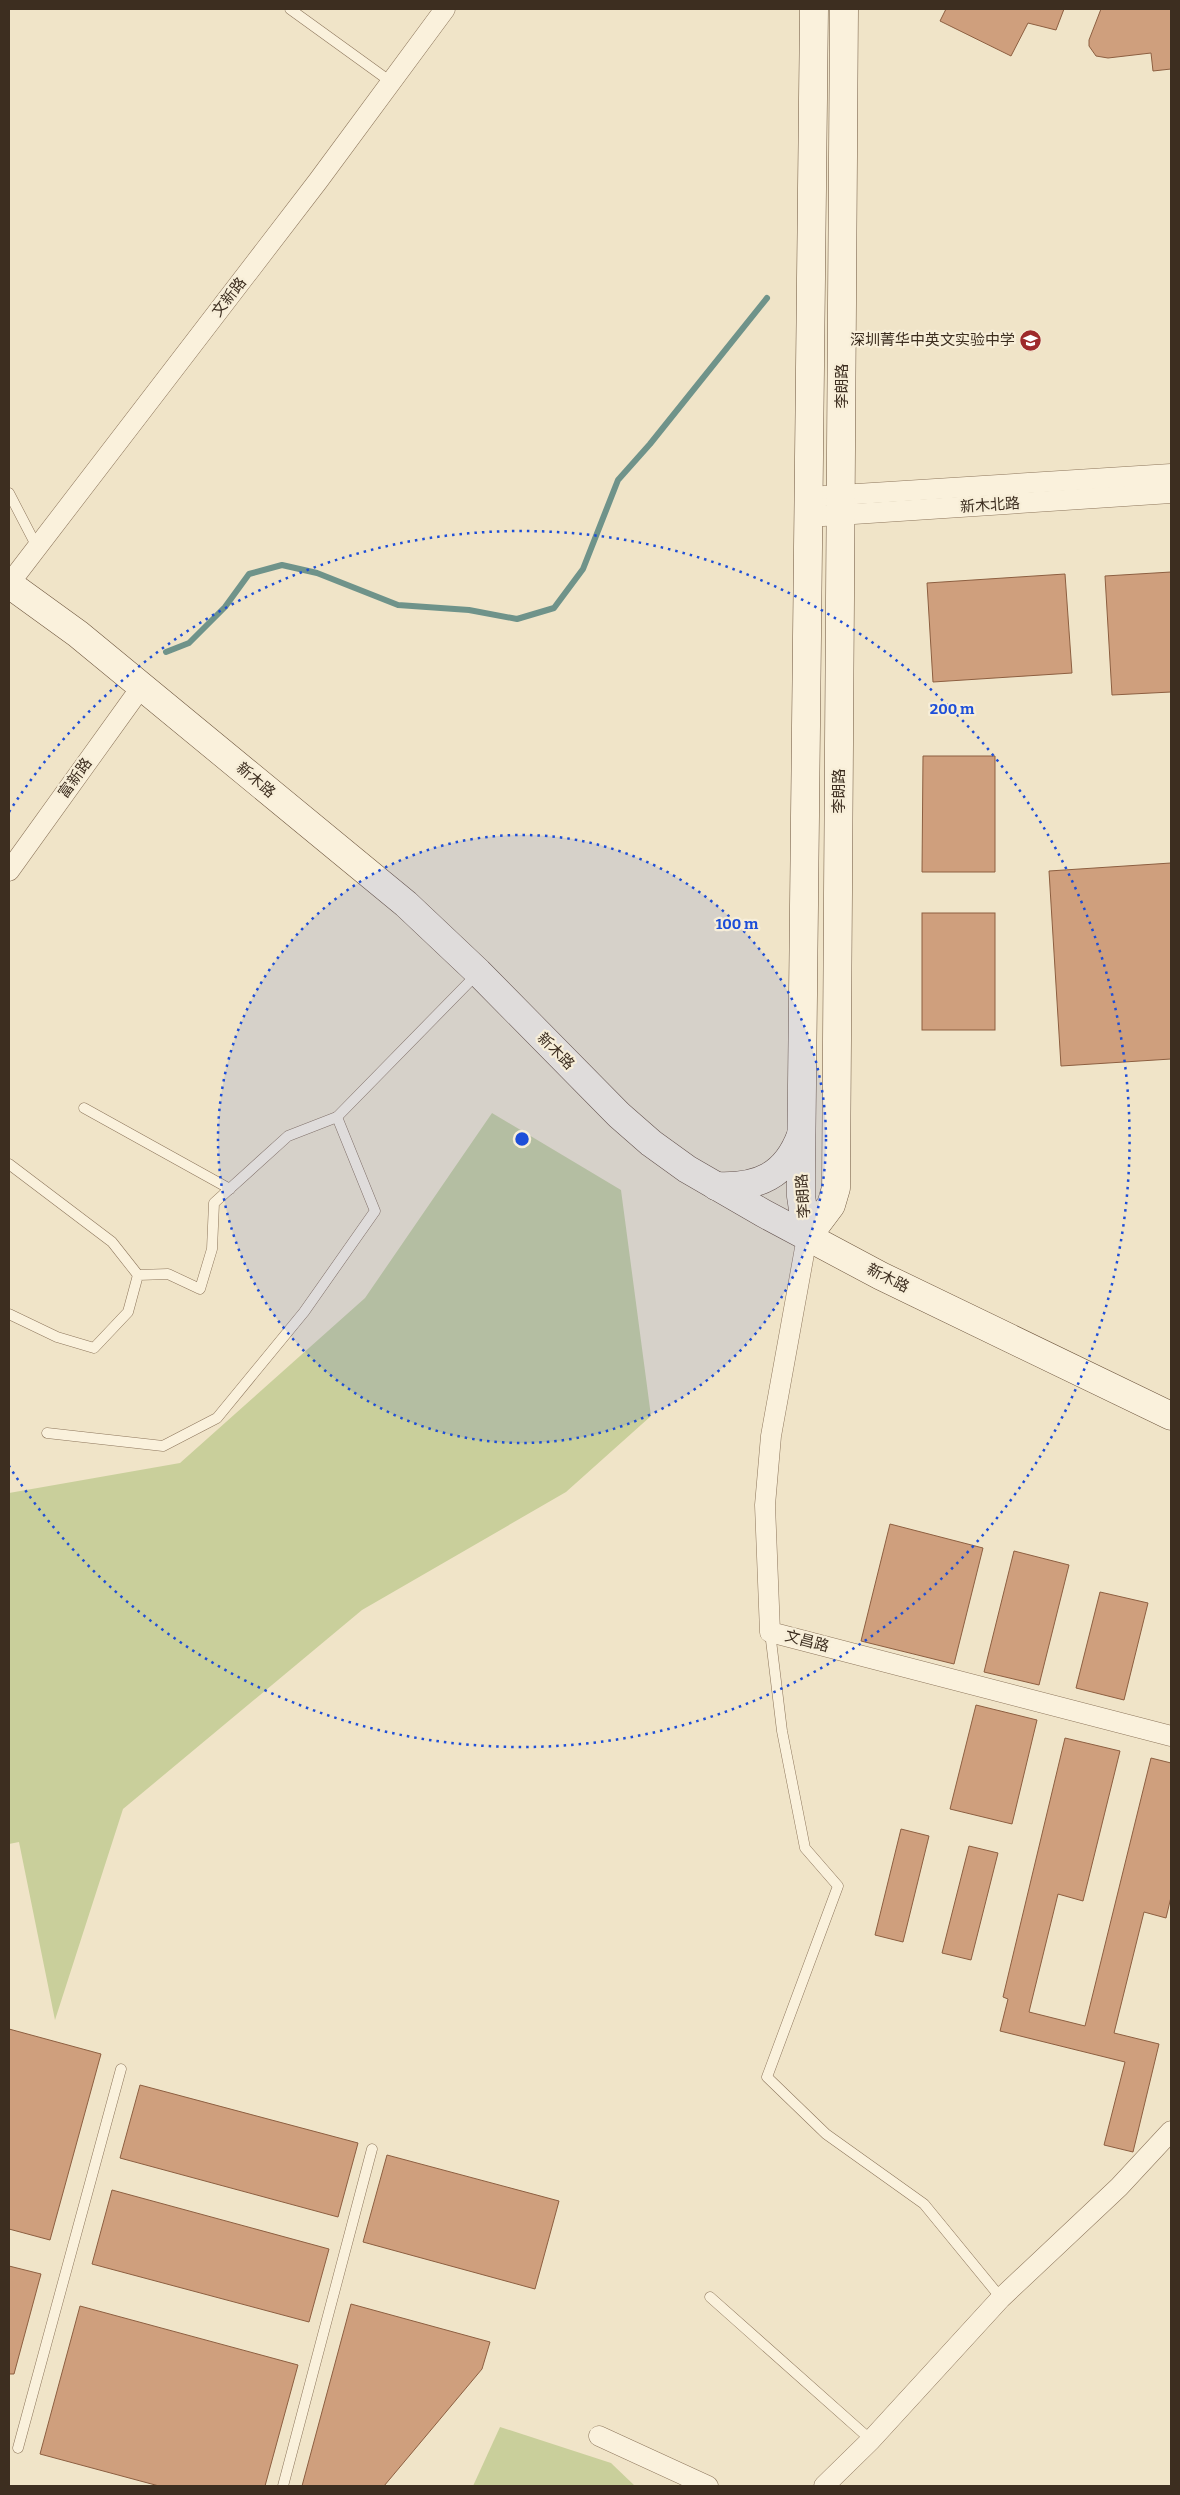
<svg xmlns="http://www.w3.org/2000/svg" width="1180" height="2495" viewBox="0 0 1180 2495" font-family="Bitter,'Noto Sans SC',serif">
<style>
.green{fill:#c9cf9b}
.lines{fill:none;stroke-linecap:round;stroke-linejoin:round}
.stream{stroke:#6f938a;stroke-width:6}
.building{fill:#cf9f7d;stroke:#8d5f41}
.lane-casing{stroke:#8d765c;stroke-width:11}
.street-casing{stroke:#8d765c;stroke-width:21}
.secondary-casing{stroke:#6f573f;stroke-width:29}
.lane{stroke:#faf1dc;stroke-width:10}
.street{stroke:#faf1dc;stroke-width:20}
.secondary{stroke:#faf1dc;stroke-width:28}
.ring{fill:none;stroke:#1d4ed8;stroke-width:2.5;stroke-dasharray:2.5 5}
.labels{text-anchor:middle;stroke-width:4.5;stroke-linejoin:round;paint-order:stroke}
.street-label{font-size:15px;fill:#3d2e20;stroke:#f7eed8}
.poi-label{font-size:15px;fill:#3d2e20;stroke:#f7eed8;text-anchor:end}
.centre{fill:#1d4ed8;stroke:#f7eed8;stroke-width:2.5}
.ring-label{font-size:15px;text-anchor:middle;font-weight:bold;fill:#1d4ed8;stroke:#f7eed8;stroke-width:4.5;stroke-linejoin:round;paint-order:stroke}
</style>
<rect width="100%" height="100%" fill="#f0e4c8"/>
<!-- green -->
<g class="green">
<path d="M492 1113 621 1190 651 1416 566 1492 362 1610 123 1809 55 2020 19 1842 9 1844V1493L180 1463 365 1298Z"/>
<path d="M500 2427 611 2463 635 2486H473Z"/>
</g>
<g class="lines">
<!-- stream -->
<path class="stream" d="M166 652 189 643 225 607 249 574 282 565 317 573 398 605 469 610 517 619 554 608 583 569 618 480 650 444 767 298"/>
</g>
<!-- building -->
<g class="building">
<path d="M946 9H1064L1056 30 1028 23 1011 56 940 21Z"/>
<path d="M1101 9H1171V69L1153 71 1151 53 1108 58 1096 56 1089 46V40Z"/>
<path d="M1171 572V692L1112 695 1105 576Z"/>
<path d="M1065 574 1072 673 933 682 927 583Z"/>
<path d="M923 756H995V872H922Z"/>
<path d="M1171 863V1059L1061 1066 1049 871Z"/>
<rect x="922" y="913" width="73" height="117"/>
<path d="M890 1524 983 1548 954 1664 861 1641Z"/>
<path d="M1014 1551 1069 1565 1039 1685 984 1672Z"/>
<path d="M1100 1592 1148 1603 1124 1700 1076 1688Z"/>
<path d="M976 1705 1037 1720 1012 1824 950 1809Z"/>
<path d="M1065 1738 1120 1751 1083 1901 1058 1894 1029 2012 1085 2026 1151 1758 1171 1763V1897L1166 1918 1144 1912 1114 2033 1159 2044 1133 2152 1104 2145 1125 2062 1000 2031 1008 1999 1003 1997Z"/>
<path d="M901 1829 929 1836 903 1942 875 1935Z"/>
<path d="M969 1846 998 1853 971 1960 942 1953Z"/>
<path d="M9 2029 101 2054 50 2240 9 2229Z"/>
<path d="M140 2085 358 2143 338 2217 120 2158Z"/>
<path d="M387 2155 559 2201 535 2289 363 2242Z"/>
<path d="M112 2190 329 2249 309 2322 92 2264Z"/>
<path d="M9 2266 41 2274 14 2374H9Z"/>
<path d="M351 2304 490 2342 482 2369 384 2486H302Z"/>
<path d="M80 2306 298 2365 265 2486H159L40 2454Z"/>
</g>
<g class="lines">
<defs>
<g id="lane">
<path d="M290 9 391 82"/>
<path d="M9 493 37 547"/>
<path d="M84 1108 230 1189"/>
<path d="M9 1164 112 1242 138 1275"/>
<path d="M9 1314 57 1337 94 1348 128 1312 138 1275 168 1274 200 1289 212 1249 214 1203 288 1136 337 1117"/>
<path d="M47 1433 163 1446 217 1418 304 1312 375 1211 337 1117 478 973"/>
<path d="M770 1632 782 1731 805 1848 838 1886 767 2077 826 2134 924 2204 1001 2298"/>
<path d="M710 2297 871 2440"/>
<path d="M18 2448 121 2069"/>
<path d="M283 2486 372 2149"/>
</g>
<g id="street">
<path d="M809 497 1171 474"/>
<path d="M808 517 1171 493"/>
<path d="M9 584 318 181 445 9"/>
<path d="M9 871 142 686"/>
<path d="M807 1237 771 1436 765 1505 770 1632 1171 1736"/>
<path d="M599 2436 708 2486"/>
<path d="M824 2486 871 2440 1001 2298 1119 2187 1171 2131"/>
</g>
<g id="secondary">
<path d="M9 584 78 634 406 904 478 972 619 1115 651 1143 687 1169 763 1213 881 1276 1171 1416"/>
<path d="M716 1186C758 1188 786 1176 801 1135"/>
<path d="M807 1237 831 1205 836 1188 844 9"/>
<path d="M807 1237 801 1196V1175L814 9"/>
</g>
</defs>
<!-- lane casing -->
<use href="#lane" class="lane-casing"/>
<!-- street casing -->
<use href="#street" class="street-casing"/>
<!-- secondary casing -->
<use href="#secondary" class="secondary-casing"/>
<!-- lane -->
<use href="#lane" class="lane"/>
<!-- street -->
<use href="#street" class="street"/>
<!-- secondary -->
<use href="#secondary" class="secondary"/>
</g>
<!-- distance rings -->
<circle cx="522" cy="1139" r="304" fill="#1d4ed8" fill-opacity=".12"/>
<g class="ring">
<circle cx="522" cy="1139" r="304"/>
<path d="M9 812A608 608 0 1 1 9 1466"/>
</g>
<!-- icons -->
<defs>
<symbol id="school-disc" viewBox="-11 -11 22 22"><circle r="9.5" fill="#9e2a2b" stroke="#f7eed8"/><path d="M0-5L7-2L0 1L-7-2ZM-4 1L0 2.5L4 1V4Q0 6-4 4Z" fill="#fff"/></symbol>
</defs>
<g fill-rule="evenodd">
<use href="#school-disc" x="1018" y="328" width="25" height="25"/>
</g>
<g class="labels">
<!-- street labels -->
<g class="street-label">
<text transform="translate(229 297) rotate(-52)" y="5">文新路</text>
<text transform="translate(842 386) rotate(-90)" y="5">李朗路</text>
<text transform="translate(990 505) rotate(-4)" y="5">新木北路</text>
<text transform="translate(75 778) rotate(-54)" y="5">富新路</text>
<text transform="translate(256 780) rotate(40)" y="5">新木路</text>
<text transform="translate(839 791) rotate(-90)" y="5">李朗路</text>
<text transform="translate(556 1051) rotate(45)" y="5">新木路</text>
<text transform="translate(803 1196) rotate(-94)" y="5">李朗路</text>
<text transform="translate(888 1278) rotate(27)" y="5">新木路</text>
<text transform="translate(807 1641) rotate(15)" y="5">文昌路</text>
</g>
<!-- poi labels -->
<g class="poi-label">
<text x="1015" y="345">深圳菁华中英文实验中学</text>
</g>
</g>
<circle cx="522" cy="1139" r="8" class="centre"/>
<g class="ring-label">
<text x="952" y="714">200 m</text>
<text x="737" y="929">100 m</text>
</g>
<!-- border -->
<rect width="1180" height="2495" fill="none" stroke="#3d2e20" stroke-width="20"/>
</svg>
